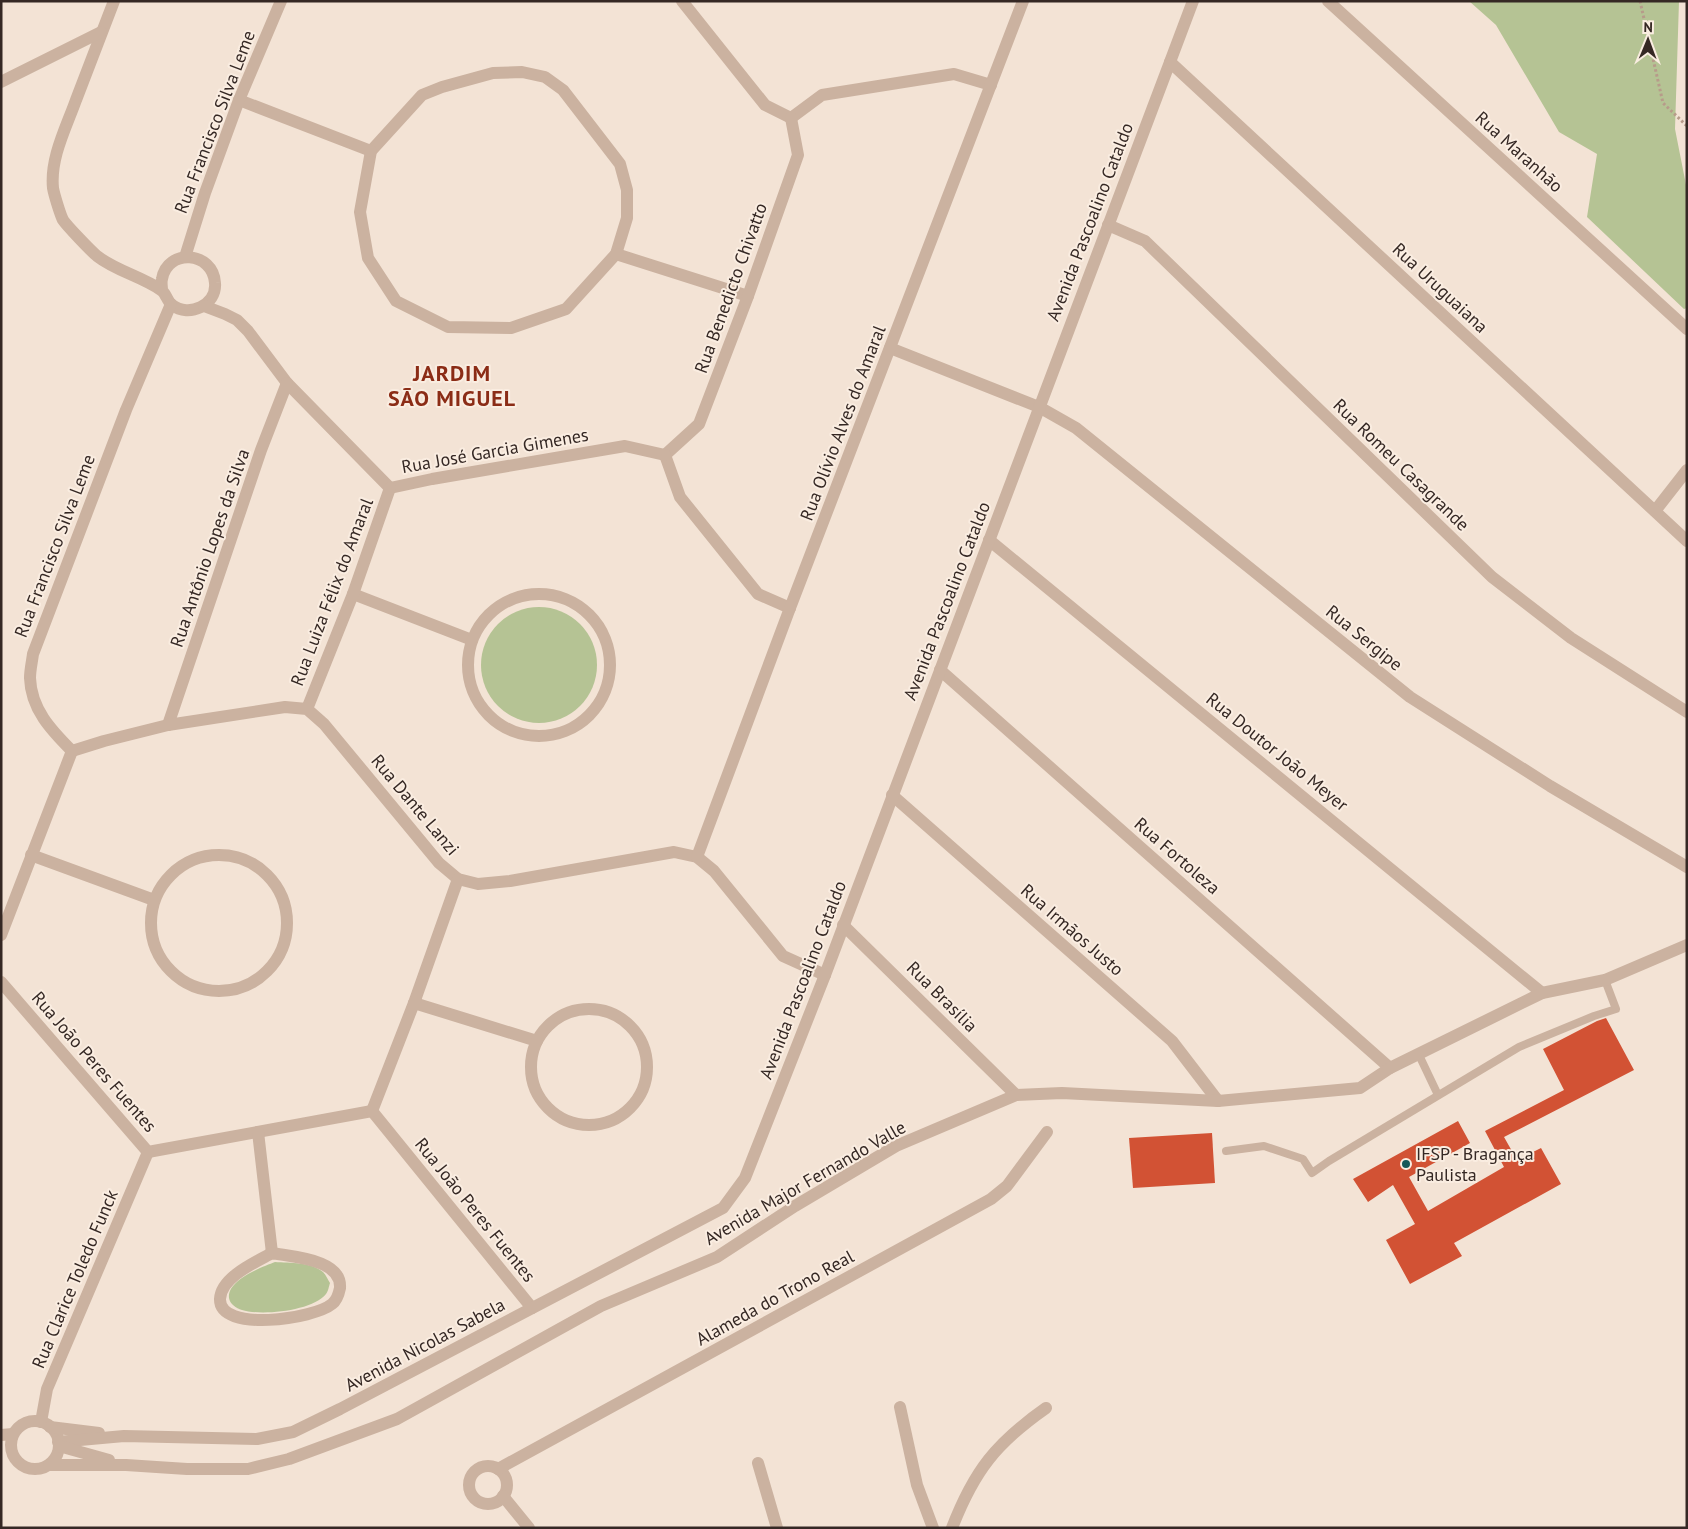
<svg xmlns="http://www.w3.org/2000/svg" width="1688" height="1529" viewBox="0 0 1688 1529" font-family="'PT Sans',sans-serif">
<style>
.green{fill:#b5c394}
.building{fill:#d25234}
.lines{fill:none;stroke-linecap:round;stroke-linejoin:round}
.path{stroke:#b79b8a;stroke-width:3;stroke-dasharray:2.5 2.5;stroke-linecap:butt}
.service{stroke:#cbb2a0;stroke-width:8}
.minor{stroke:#cbb2a0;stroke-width:12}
.tertiary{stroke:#cbb2a0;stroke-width:12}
.poi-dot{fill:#165859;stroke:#faede1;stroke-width:2}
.labels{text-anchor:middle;stroke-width:4;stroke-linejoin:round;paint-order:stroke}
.street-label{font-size:18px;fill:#352824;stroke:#faede1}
.poi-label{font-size:18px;fill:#352824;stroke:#faede1;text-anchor:start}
.district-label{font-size:22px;font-weight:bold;letter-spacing:1px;fill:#8b2c16;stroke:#faede1}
</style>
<rect width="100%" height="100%" fill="#f3e3d5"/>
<!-- green -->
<g class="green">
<path d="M1469 1H1679L1675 129 1687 190V308L1684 309 1587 217 1597 154 1559 132 1496 25Z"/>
<circle cx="539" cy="665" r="58"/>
<path d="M275 1262C290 1263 311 1262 323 1272 326 1275 328 1280 330 1283 329 1286 328 1292 326 1294 313 1311 261 1316 242 1310 236 1308 230 1304 229 1298 227 1280 262 1267 275 1262Z"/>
</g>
<!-- building -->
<g class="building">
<path d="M1606 1018 1634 1070 1504 1137 1517 1160 1541 1148 1561 1184 1454 1243 1462 1256 1410 1284 1386 1240 1415 1224 1393 1185 1368 1202 1353 1179 1458 1121 1470 1143 1409 1177 1428 1211 1504 1167 1485 1131 1564 1090 1543 1049 1597 1021Z"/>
<path d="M1212 1133 1215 1183 1133 1188 1129 1138Z"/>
</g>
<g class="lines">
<!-- path -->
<path class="path" d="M1640 1 1663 103 1687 126"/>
<!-- service -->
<g class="service">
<path d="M1419 1055 1438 1095"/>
<path d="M1226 1151 1264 1146 1303 1159 1312 1173 1329 1161 1519 1047 1594 1016 1616 1009 1605 980"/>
</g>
<!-- minor -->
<g class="minor">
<path d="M114 1C101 34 89 67 76 100 66 128 50 158 53 188 54 194 60 214 63 220 67 226 91 251 97 256 116 271 141 276 161 290 166 293 167 301 172 305 189 318 217 305 215 283 213 251 167 248 162 279 161 282 162 287 162 290"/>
<path d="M682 1 765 105 791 118"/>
<path d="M1328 1 1687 329"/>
<path d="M1170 62 1193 1"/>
<path d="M522 72 545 77 563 90 620 164 627 190V218L616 254 566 309 511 328 448 327 396 301 368 258 360 212 371 151 422 95 442 87 493 73Z"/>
<path d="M1 82 101 32"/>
<path d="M239 100 371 151"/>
<path d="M791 118 822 95 954 74 991 85"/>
<path d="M616 254 748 296"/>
<path d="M185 257 205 193 239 100 281 1"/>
<path d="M204 306 225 314 237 320 248 331 287 383 390 488"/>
<path d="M890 348 1039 407"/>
<path d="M665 455 699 424 748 296 798 155 791 118"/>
<path d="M665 455 680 497 758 594 790 608"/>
<path d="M390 488 432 479 625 446 665 455"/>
<path d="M1655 511 1687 470"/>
<path d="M989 540 1542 993"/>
<path d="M353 594 472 640"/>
<circle cx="539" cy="665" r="71"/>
<path d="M940 670 1390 1068"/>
<path d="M307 709 353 594 390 488"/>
<path d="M168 725 261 450 287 383"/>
<path d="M72 751 104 741 168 725 285 707 307 709 324 724 439 863 458 879 478 884 510 881 674 852 697 857 714 871 783 956 825 975"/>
<path d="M892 795 1172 1041 1218 1101"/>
<path d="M31 855 154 900"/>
<circle cx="219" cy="923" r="68"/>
<path d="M697 857 790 608 1023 1"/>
<path d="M843 925 1016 1095"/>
<path d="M1 935 72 751C51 730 31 709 30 678 30 670 32 662 33 654L126 410 171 304"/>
<path d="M1 982 148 1152 372 1111 532 1308"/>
<path d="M414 1003 537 1041"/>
<circle cx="589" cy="1067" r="58"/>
<path d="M372 1111 414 1003 458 879"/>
<path d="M258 1132 272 1253"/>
<path d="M272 1253C293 1257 342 1259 340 1288 339 1293 336 1301 332 1304 314 1319 219 1333 220 1299 221 1277 256 1262 272 1253Z"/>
<path d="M900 1407 917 1485 933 1528"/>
<path d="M41 1422 47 1389 148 1152"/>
<path d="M1 1435 13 1434"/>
<path d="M758 1463 777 1528"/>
<circle cx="488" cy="1485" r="19"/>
<path d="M498 1469 991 1199 1007 1186 1047 1132"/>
<path d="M503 1496 529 1528"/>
<path d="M952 1528C974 1471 996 1443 1046 1408"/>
</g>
<!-- tertiary -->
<g class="tertiary">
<path d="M1108 225 1145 241 1492 577 1571 638 1687 712"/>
<path d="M1039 407 1076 428 1410 697 1550 786 1687 867"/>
<circle cx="35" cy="1445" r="24"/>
<path d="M50 1427 99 1433"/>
<path d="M58 1442 124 1436 257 1439 293 1432 340 1409 723 1208 745 1178 825 975 1170 62 1687 541"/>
<path d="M59 1446 109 1460"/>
<path d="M49 1465H126L187 1469H248L289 1459 397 1419 601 1306 717 1257 795 1206 896 1146 1016 1095 1062 1093 1218 1101 1360 1088 1390 1068 1542 993 1605 980 1687 945"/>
</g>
</g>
<!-- markers -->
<circle class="poi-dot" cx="1406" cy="1164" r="5"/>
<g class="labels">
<!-- street labels -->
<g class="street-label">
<text transform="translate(215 122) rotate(-69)" y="6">Rua Francisco Silva Leme</text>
<text transform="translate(1519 152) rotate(42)" y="6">Rua Maranhão</text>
<text transform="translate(1090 222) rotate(-69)" y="6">Avenida Pascoalino Cataldo</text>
<text transform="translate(731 288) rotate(-70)" y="6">Rua Benedicto Chivatto</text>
<text transform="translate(1440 288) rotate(43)" y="6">Rua Uruguaiana</text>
<text transform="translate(843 423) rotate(-69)" y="6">Rua Olívio Alves do Amaral</text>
<text transform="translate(495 451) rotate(-10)" y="6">Rua José Garcia Gimenes</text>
<text transform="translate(1401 465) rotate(44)" y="6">Rua Romeu Casagrande</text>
<text transform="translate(55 546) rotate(-69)" y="6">Rua Francisco Silva Leme</text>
<text transform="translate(210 548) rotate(-71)" y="6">Rua Antônio Lopes da Silva</text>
<text transform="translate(332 592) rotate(-69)" y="6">Rua Luiza Félix do Amaral</text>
<text transform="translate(947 601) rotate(-69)" y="6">Avenida Pascoalino Cataldo</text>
<text transform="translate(1364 638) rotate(39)" y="6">Rua Sergipe</text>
<text transform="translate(1277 752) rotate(39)" y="6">Rua Doutor João Meyer</text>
<text transform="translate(415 805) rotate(50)" y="6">Rua Dante Lanzi</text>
<text transform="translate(1177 856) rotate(41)" y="6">Rua Fortoleza</text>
<text transform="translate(1072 930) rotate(41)" y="6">Rua Irmãos Justo</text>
<text transform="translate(803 980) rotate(-69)" y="6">Avenida Pascoalino Cataldo</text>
<text transform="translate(942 997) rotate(45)" y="6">Rua Brasília</text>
<text transform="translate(94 1062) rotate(49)" y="6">Rua João Peres Fuentes</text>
<text transform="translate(805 1183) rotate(-30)" y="6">Avenida Major Fernando Valle</text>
<text transform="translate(475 1210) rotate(51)" y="6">Rua João Peres Fuentes</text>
<text transform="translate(75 1279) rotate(-67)" y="6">Rua Clarice Toledo Funck</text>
<text transform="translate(775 1298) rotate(-29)" y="6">Alameda do Trono Real</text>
<text transform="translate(425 1345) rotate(-28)" y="6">Avenida Nicolas Sabela</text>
</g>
<!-- poi labels -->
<g class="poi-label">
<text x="1416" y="1160">IFSP - Bragança<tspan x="1416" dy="21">Paulista</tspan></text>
</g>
<!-- district labels -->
<g class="district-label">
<text x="452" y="381">JARDIM<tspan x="452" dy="25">SÃO MIGUEL</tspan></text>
</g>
</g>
<!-- border -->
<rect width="1688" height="1529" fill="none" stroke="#352824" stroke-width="5"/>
<!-- north arrow -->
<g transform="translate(1648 40) rotate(1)" stroke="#faede1" stroke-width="4" paint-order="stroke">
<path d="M0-4L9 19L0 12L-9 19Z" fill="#352824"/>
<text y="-8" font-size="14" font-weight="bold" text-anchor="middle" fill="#352824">N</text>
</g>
</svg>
